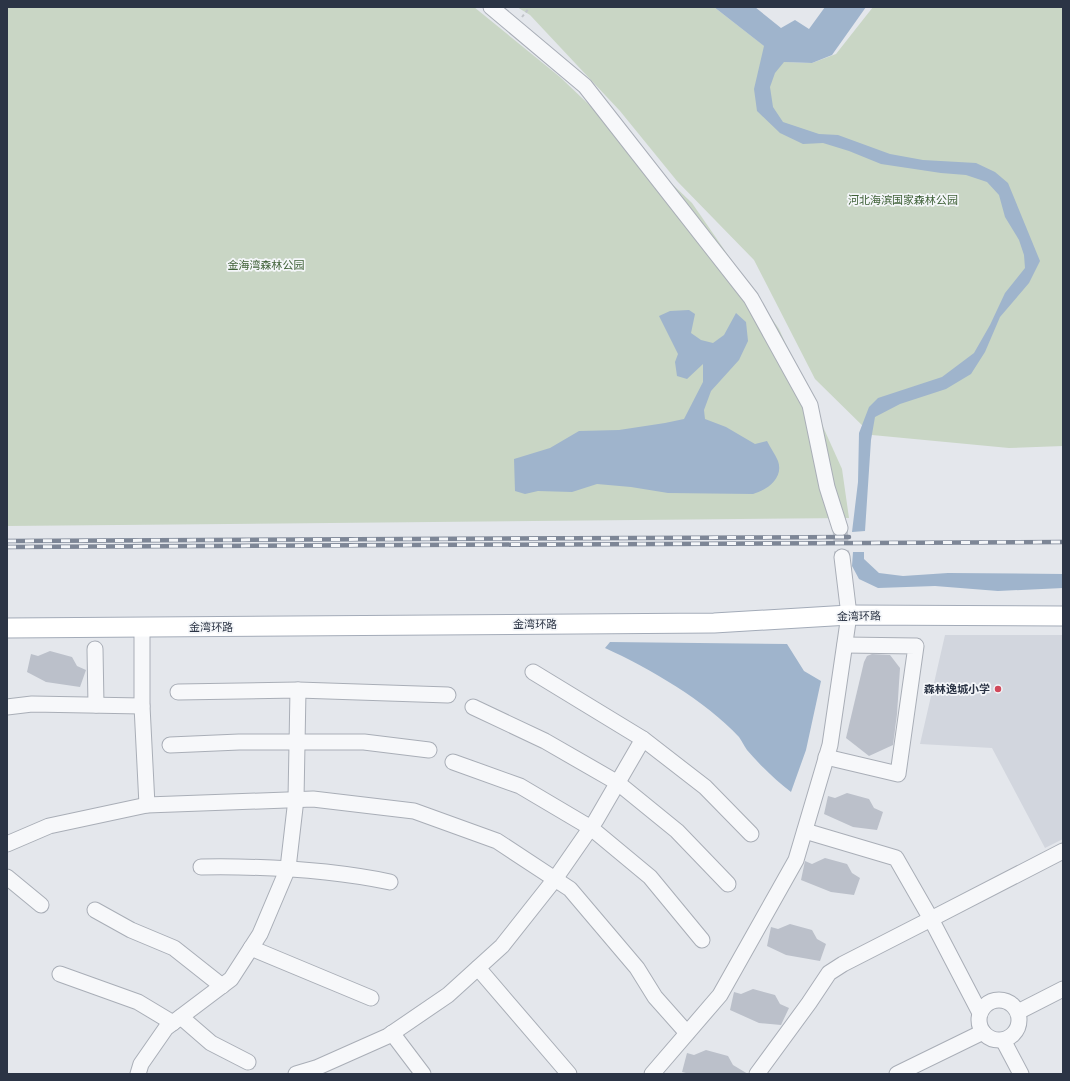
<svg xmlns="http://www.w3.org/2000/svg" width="1070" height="1081" viewBox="0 0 1070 1081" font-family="'PT Sans','Noto Sans SC',sans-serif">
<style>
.built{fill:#d2d6de}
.green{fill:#c9d6c5}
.water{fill:#9fb4cc}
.building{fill:#bbc0ca}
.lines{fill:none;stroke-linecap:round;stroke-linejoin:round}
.minor-tunnel{stroke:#bfc3cb;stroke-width:15;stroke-dasharray:15 8;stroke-linecap:butt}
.minor-casing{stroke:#a9aeb7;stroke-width:17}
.major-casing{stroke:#a3abb8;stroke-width:21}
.path{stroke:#c2c5cb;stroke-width:2;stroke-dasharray:3 3;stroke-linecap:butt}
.minor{stroke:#f7f8fa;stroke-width:15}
.major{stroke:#fff;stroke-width:19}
.rail-casing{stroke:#7d8696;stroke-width:4.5}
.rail{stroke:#f4f6f9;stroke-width:3;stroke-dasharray:9;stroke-linecap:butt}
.poi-dot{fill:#d1495b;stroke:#f4f6f9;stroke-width:1.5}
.labels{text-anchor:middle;stroke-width:3.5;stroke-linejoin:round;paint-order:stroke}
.park-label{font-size:11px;fill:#3f6138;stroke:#f4f6f9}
.street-label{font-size:11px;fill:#2b3445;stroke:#f4f6f9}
.poi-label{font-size:11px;font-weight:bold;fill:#2b3445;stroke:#f4f6f9;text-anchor:end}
</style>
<rect width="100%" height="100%" fill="#e4e7ec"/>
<!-- built -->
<path class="built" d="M945 635H1063V839L1045 848 992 748 920 744Z"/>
<!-- green -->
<g class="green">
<path d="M7 7H474L560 77 692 203 779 329 842 469 849 518 7 526Z"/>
<path d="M517 7H714L785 62 812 63 836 54 873 7H1063V446L1009 448 872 435 815 379 754 260 677 181 620 111 530 15Z"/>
</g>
<!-- water -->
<g class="water">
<path d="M714 7H755L781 28 795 20 809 29 825 7H866L832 55 812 63 784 62 775 73 770 87 773 107 783 122 819 134 838 135 890 154 923 160 976 163 995 172 1008 183 1040 261 1029 283 1000 317 985 352 971 374 946 389 900 404 875 417 871 440 865 531 852 532 858 482 859 433 869 407 878 398 942 377 974 353 990 325 1005 293 1025 268 1024 255 1019 240 1005 217 999 195 987 182 966 175 941 173 881 164 849 151 823 143 803 144 780 133 757 111 754 89 764 46Z"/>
<path d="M689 310 695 314 691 333 701 340 713 343 724 335 736 313 746 322 748 341 739 360 711 391 704 410 705 419 726 427 755 444 767 441C770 447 775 454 778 461 784 478 767 490 753 494L668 493 631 487 597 484 572 492 538 491 525 494 515 491 514 459 550 448 579 431 619 430 665 423 684 419 703 382V364L687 379 677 376 675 362 678 354 659 316 670 311Z"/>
<path d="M853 552H864V559L879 573 903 576 948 573 1063 574V588L998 591 935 586 878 588 859 579 852 566Z"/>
<path d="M610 642 787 644 804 671 821 681 806 750 791 792C775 780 760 765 747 750 744 746 742 741 739 737 706 701 649 668 605 648Z"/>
</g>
<!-- building -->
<g class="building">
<path d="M50 651 72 657 77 666 86 670 80 687 46 682 27 672 31 654 38 656Z"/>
<path d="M872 654 890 655 900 668 897 714 893 745 869 756 846 738 864 662 867 656Z"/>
<path d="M847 793 869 799 874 808 883 812 877 830 853 827 824 814 828 796 835 798Z"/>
<path d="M825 858 847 864 852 873 860 878 854 895 831 892 801 880 805 861 812 864Z"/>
<path d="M790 924 812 930 817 939 826 944 820 961 786 955 767 946 771 927 778 929Z"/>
<path d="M753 989 775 995 780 1004 789 1008 781 1025 759 1023 730 1010 734 992 741 994Z"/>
<path d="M706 1050 728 1056 733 1065 748 1074H690L682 1072 687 1053 694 1055Z"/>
</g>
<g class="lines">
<!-- minor-tunnel -->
<path class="minor-tunnel" d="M840 528 842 557"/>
<defs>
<g id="minor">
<path d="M491 7 585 86 751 298 810 405 827 487 840 528"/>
<path d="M142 627V706L147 805"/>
<path d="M95 649 96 705"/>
<path d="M533 672 643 739 705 787 751 834"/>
<path d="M178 692 298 690 448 695"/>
<path d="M7 707 32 704 142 706"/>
<path d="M473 707 545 741 618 783 677 831 728 884"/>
<path d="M170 745 239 742H364L429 750"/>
<path d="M826 757 898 774 916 646 845 645"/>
<path d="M453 762 520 786 591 828 650 877 702 940"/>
<path d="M805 831 896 858 931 919 1063 851"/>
<path d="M7 844 49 826 147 805 313 799 414 811 497 841 570 889 637 968 655 997 687 1033"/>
<path d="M201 867C266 866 327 869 390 882"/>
<path d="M7 877 41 905"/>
<path d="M95 910 131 930 174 948 222 986"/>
<path d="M251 948 371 998"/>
<path d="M478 968 569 1074"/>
<path d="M60 974 138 1002 173 1023"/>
<circle cx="999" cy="1020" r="20"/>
<path d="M1018 1012 1063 989"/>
<path d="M181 1017 211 1043 248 1062"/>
<path d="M392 1033 423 1074"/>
<path d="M1003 1040 1021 1074"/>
<path d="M138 1074 141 1064 166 1028 231 979 260 934 288 868 296 799 298 690"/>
<path d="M296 1074 316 1068 388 1036 448 995 502 946 555 879 596 820 643 739"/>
<path d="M652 1074 720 995 796 860 830 745 849 615 842 557"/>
<path d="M757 1074 809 1003 829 973 843 964 931 919 980 1013"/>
<path d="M897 1074 983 1032"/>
</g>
<path id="major" d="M7 628 714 623 849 615 1063 616"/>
</defs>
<!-- minor casing -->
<use href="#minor" class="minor-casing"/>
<!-- major casing -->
<use href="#major" class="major-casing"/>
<!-- path -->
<path class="path" d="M522 17 530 7"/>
<!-- minor -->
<use href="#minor" class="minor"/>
<!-- major -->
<use href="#major" class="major"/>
<defs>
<g id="rail">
<path d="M7 541 849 537"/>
<path d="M7 547 1063 542"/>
</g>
</defs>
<!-- rail casing -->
<use href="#rail" class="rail-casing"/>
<!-- rail -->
<use href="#rail" class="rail"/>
</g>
<!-- markers -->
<circle class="poi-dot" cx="998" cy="689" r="4"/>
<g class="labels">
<!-- park labels -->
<g class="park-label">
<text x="903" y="204">河北海滨国家森林公园</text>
<text x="266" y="269">金海湾森林公园</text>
</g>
<!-- street labels -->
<g class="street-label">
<text transform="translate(859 616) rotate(-1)" y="4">金湾环路</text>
<text x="535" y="628">金湾环路</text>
<text x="211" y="631">金湾环路</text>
</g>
<!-- poi labels -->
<g class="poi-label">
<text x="990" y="693">森林逸城小学</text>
</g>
</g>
<!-- border -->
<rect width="1070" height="1081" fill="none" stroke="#2b3445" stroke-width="16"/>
</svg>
